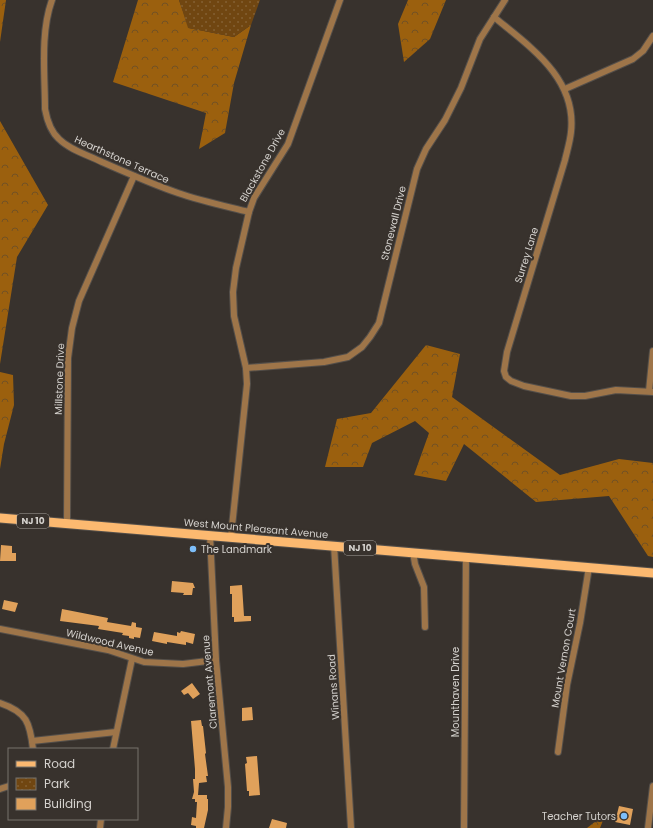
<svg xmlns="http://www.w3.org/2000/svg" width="653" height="828" viewBox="0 0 653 828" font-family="Poppins,sans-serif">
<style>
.forest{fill:url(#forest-crowns)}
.park{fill:url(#park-dots)}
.building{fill:#e0a15b}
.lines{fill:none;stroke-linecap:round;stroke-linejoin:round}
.minor-casing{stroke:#544f4a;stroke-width:8}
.primary-casing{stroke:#544f4a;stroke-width:11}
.minor{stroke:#9e7549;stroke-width:6}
.primary{stroke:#fcb970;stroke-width:9}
.poi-dot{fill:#7dbef9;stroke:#38322d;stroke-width:1.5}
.labels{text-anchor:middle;stroke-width:4;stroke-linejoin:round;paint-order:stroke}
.shield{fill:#38322d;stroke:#a6a29e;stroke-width:1}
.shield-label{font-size:9px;font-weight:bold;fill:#d5d2ce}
.street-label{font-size:10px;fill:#d5d2ce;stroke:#38322d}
.poi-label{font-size:10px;fill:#d5d2ce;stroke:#38322d;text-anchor:start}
</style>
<defs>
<pattern id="forest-crowns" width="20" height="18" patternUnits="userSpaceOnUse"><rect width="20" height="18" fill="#9b600e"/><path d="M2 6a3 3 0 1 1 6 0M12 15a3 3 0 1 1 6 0" fill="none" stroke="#725124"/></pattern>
<pattern id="park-dots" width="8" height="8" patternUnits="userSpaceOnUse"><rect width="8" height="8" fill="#704611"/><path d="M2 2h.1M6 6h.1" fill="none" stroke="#846032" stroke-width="1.8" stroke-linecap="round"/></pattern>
</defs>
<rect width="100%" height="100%" fill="#38322d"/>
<!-- forest -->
<g class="forest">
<path d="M0 0H6L0 42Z"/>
<path d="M138 0H179L189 28 234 37 251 25 234 83 225 133 199 149 206 113 113 82Z"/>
<path d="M408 0H446L430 39 404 62 398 24Z"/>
<path d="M0 121 48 205 17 257 0 364Z"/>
<path d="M426 345 460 354 452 397 560 475 619 459 653 463V557L648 556 609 496 536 502 464 444 446 481 414 475 429 433 415 421 372 443 363 467H325L337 419 371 413Z"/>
<path d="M0 372 13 375 14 405 4 444 0 469Z"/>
<path d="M606 813 600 828H587Z"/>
</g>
<!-- park -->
<path class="park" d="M179 0H260L251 25 234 37 188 28Z"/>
<!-- building -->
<g class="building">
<path d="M1 545 12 546V553H16V561H0Z"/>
<path d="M172 581 193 583 195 588H193L192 595H183L184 593 171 592Z"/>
<path d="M242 585 244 616H251V621L234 622V617H232V594H230V586Z"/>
<path d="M4 600 18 603 15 612 2 609Z"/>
<path d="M62 609 108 618 107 622 131 626 132 622 136 623V627L142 628 140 638 134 637V639L129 638V636L122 635 123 633 98 629 99 626 60 621Z"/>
<path d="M181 631 195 634 193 644 186 642V645L167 642V644L152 641 154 632 177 636V632L180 633Z"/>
<path d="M192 683 200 694 193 699 188 693 184 695 181 691Z"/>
<path d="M252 707 253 720 242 721V708Z"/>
<path d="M201 720 202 726H203L206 753 205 754 208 776H206L207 782 199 783 198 795H207V799H208V810L204 828H196V826L191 825 192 817 196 818 197 802H195V799H192L194 792 193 779H195V769L191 721Z"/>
<path d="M257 756 260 795 249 796V791H247L245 764 247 763 246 757Z"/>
<path d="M619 806 633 809 630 825 615 822Z"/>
<path d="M272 819 287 823 286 828H269Z"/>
</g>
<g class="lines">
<defs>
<g id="minor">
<path d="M52 0C40 33 45 75 45 109 47 120 50 131 59 139 70 150 88 155 102 162 127 173 152 184 178 193 201 201 225 206 249 212"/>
<path d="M494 17C530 47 577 78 571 132 570 142 567 151 565 160L507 352 504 371 506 377 511 381 524 386 571 396H585L616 390 653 392"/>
<path d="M565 89 633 59 643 51 653 36"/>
<path d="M246 368 324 362 348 357 362 347 370 337 379 323 417 169 426 149 445 120 461 88 480 39 505 0"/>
<path d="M649 391 653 351"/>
<path d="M67 524 68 358 72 328 79 301 134 176"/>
<path d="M210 535 216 660 228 787V807L226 828"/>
<path d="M231 536 247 384 246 368 234 316 233 292 236 268 249 212 254 198 288 144 340 0"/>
<path d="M334 545 351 828"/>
<path d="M413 552 415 564 424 587 425 627"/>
<path d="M0 629 108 650 144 662 183 664 216 660"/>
<path d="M0 703C27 712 30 723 33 749"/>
<path d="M32 741 116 732"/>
<path d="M113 749 132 659"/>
<path d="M558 752 567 685 580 623 589 567"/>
<path d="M0 789 9 786"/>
<path d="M100 828 101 819"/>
<path d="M464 828 466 557"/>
<path d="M648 828 653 786"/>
</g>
<path id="primary" d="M0 518 653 573"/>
</defs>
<!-- minor casing -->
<use href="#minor" class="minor-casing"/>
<!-- primary casing -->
<use href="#primary" class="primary-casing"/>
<!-- minor -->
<use href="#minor" class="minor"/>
<!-- primary -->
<use href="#primary" class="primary"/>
</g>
<!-- markers -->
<g class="poi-dot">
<circle cx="193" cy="549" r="4"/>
<circle cx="624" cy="816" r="4"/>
</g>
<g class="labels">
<!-- shield labels -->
<g class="shield">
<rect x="17" y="514" width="32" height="14" rx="3"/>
<rect x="344" y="541" width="32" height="14" rx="3"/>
</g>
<g class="shield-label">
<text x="33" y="524">NJ 10</text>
<text x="360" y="551">NJ 10</text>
</g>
<!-- street labels -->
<g class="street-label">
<text transform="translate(122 159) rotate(24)" y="4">Hearthstone Terrace</text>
<text transform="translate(262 165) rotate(-61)" y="4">Blackstone Drive</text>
<text transform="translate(393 223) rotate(-76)" y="4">Stonewall Drive</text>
<text transform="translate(526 255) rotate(-73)" y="4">Surrey Lane</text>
<text transform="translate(59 379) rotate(-88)" y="4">Millstone Drive</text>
<text transform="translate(256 528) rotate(5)" y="4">West Mount Pleasant Avenue</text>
<text transform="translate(110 642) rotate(13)" y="4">Wildwood Avenue</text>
<text transform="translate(563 658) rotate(-80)" y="4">Mount Vernon Court</text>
<text transform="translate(209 682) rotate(-95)" y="4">Claremont Avenue</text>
<text transform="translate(333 687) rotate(-94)" y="4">Winans Road</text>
<text transform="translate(455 692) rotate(-90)" y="4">Mounthaven Drive</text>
</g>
<!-- poi labels -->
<g class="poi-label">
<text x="201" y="553">The Landmark</text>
<text x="616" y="820" text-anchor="end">Teacher Tutors</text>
</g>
</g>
<!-- legend -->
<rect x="8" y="748" width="130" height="72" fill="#38322d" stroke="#77726d"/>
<rect x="16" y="761" width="20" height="6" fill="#fcb970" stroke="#77726d"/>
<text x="44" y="768" font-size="12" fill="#d5d2ce">Road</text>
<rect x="16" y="778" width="20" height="12" fill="url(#park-dots)" stroke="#77726d"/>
<text x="44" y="788" font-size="12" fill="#d5d2ce">Park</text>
<rect x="16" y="798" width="20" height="12" fill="#e0a15b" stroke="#77726d"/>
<text x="44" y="808" font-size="12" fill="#d5d2ce">Building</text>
</svg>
